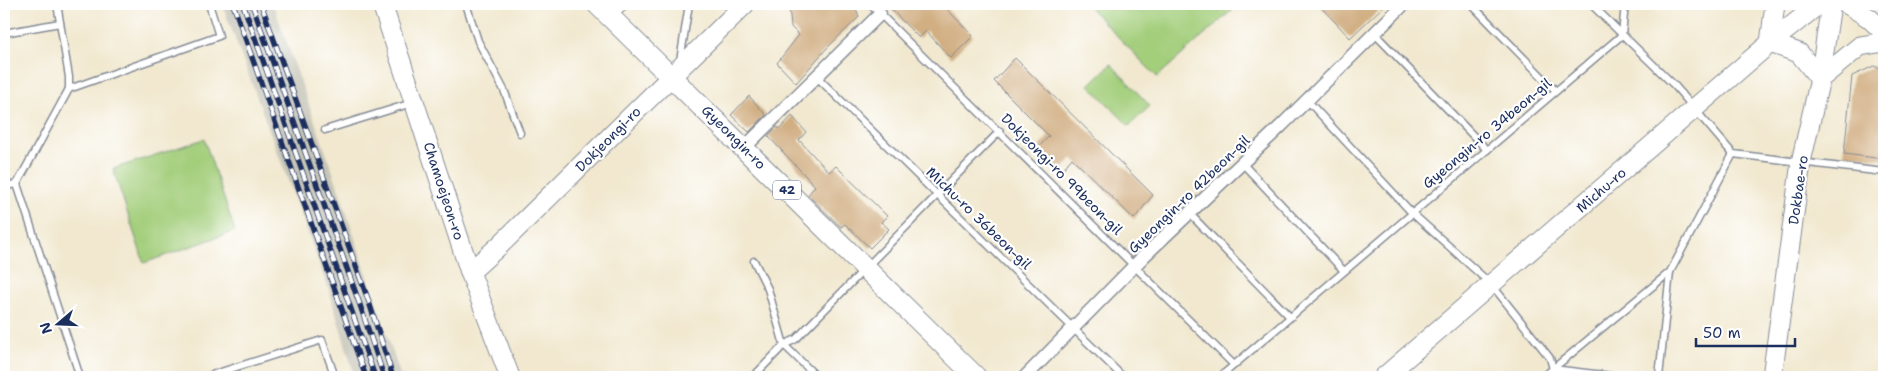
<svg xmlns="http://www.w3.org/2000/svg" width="1888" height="381" viewBox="0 0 1888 381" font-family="'Shantell Sans',sans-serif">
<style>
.industrial{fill:#c6c5b8}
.green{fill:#a3ce7a;stroke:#5f7e6c}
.building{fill:#d1af83}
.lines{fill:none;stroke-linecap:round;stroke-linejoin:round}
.lane-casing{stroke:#868c96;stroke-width:9}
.street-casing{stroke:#868c96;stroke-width:15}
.secondary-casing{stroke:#868c96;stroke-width:21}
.primary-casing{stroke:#868c96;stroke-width:22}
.lane{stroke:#fff;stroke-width:6}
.street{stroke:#fff;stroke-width:12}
.secondary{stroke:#fff;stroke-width:19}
.primary{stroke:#fff;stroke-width:20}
.rail-casing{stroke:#1b2f5e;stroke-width:5.5}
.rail{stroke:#fff;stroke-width:4;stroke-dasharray:11;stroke-linecap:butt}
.labels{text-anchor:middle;stroke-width:4.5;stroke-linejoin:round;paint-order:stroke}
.shield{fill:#fff;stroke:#5f6d8e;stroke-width:1}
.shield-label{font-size:12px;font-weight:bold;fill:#1b2f5e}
.street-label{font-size:14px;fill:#1b2f5e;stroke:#fff}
</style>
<rect width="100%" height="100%" fill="#fff"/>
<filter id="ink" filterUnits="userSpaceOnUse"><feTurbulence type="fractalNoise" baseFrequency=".02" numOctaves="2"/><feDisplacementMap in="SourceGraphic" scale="10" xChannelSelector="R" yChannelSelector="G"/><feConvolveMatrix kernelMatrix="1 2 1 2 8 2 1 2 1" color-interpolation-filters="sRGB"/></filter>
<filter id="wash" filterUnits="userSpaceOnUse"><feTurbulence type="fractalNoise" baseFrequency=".0096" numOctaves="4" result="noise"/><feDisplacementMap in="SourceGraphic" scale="20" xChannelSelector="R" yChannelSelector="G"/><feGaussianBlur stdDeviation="1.12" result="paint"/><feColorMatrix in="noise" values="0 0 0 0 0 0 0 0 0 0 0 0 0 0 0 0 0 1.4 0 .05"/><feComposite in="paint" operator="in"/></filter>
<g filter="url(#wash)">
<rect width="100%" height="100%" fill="#f1e8cf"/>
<!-- industrial -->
<path class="industrial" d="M222 4H273L335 178 401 377H355L328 287Z"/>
<!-- green -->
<g class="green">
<path d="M1086 4H1239L1157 77Z"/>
<path d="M1111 64 1150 106 1129 126 1089 85Z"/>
<path d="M204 139 235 231 144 263 113 169Z"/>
</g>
<g id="blocks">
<!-- building -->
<g class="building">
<path d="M789 4H849L857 11 859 17 827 48 796 83 777 63 799 35 791 27Z"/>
<path d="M886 4H942L973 36 951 58 926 31 919 38Z"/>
<path d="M1318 4H1386L1350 38Z"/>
<path d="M1015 58 1153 195 1134 219 1072 158 1063 169 1039 147 1049 136 994 81Z"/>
<path d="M1874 66 1884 70V159L1844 154 1852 76Z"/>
<path d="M749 96 766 115 749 132 731 115Z"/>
<path d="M792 116 806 132 799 140 829 172 836 166 887 216 881 222 889 229 870 248 845 224 841 227 808 195 815 186 768 136 777 127 780 129Z"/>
</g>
</g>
</g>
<g filter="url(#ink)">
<use href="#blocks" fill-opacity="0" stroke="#868c96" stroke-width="1"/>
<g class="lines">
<defs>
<g id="lane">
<path d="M466 4 478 41 504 90 520 133"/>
<path d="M870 4 1234 365"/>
<path d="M1471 4 1556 91"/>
<path d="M1591 4 1675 86 1733 154"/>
<path d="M612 17 626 4"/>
<path d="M4 33 60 23"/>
<path d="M1374 33 1487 150"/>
<path d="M680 61 689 4"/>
<path d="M817 77 1123 377"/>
<path d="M69 89 219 36 209 4"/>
<path d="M1307 100 1412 213 1492 285 1550 358 1553 369 1552 377"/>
<path d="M325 130 412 103"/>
<path d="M1242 163 1344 271"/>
<path d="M17 184 80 377"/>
<path d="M17 184 69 89V77L57 4"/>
<path d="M4 186 17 184"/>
<path d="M1189 213 1290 317"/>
<path d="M754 261 768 289 784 345 817 377"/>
<path d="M1553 369 1620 377"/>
<path d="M205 377 322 340 335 377"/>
<path d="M753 377 784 345 796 339 1000 131"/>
<path d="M1220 377 1622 35 1625 4"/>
<path d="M1543 377 1670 272"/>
<path d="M1659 377 1670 272 1733 154 1884 172"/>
</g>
<g id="street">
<path d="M744 148 880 14"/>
<path d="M1025 377 1144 256 1281 126 1404 4"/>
</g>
<g id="secondary">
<path d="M382 4 470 272 510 377"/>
<path d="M1775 4 1770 43 1799 53 1820 79 1860 46 1884 42"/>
<path d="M1847 4 1869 18 1884 32"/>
<path d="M470 272 500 245 745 4"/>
<path d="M1384 377 1770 43 1819 4"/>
<path d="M1772 377 1801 162 1820 79 1831 4"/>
</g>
<path id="primary" d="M597 4 976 377"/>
</defs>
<!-- lane casing -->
<use href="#lane" class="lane-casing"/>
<!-- street casing -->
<use href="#street" class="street-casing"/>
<!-- secondary casing -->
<use href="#secondary" class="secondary-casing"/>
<!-- primary casing -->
<use href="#primary" class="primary-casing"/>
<!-- lane -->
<use href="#lane" class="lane"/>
<!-- street -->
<use href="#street" class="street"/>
<!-- secondary -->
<use href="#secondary" class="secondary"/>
<!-- primary -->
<use href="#primary" class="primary"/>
<defs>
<g id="rail">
<path d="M233 4 366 377"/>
<path d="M243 4 375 377"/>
<path d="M252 4 360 305 384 377"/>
<path d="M261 4 369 302 393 377"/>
</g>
</defs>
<!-- rail casing -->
<use href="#rail" class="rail-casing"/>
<!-- rail -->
<use href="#rail" class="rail"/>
</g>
</g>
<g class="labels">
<!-- shield labels -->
<rect class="shield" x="773" y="180.5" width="28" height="19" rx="4"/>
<g class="shield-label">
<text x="787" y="194">42</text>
</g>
<!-- street labels -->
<g class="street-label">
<text transform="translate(1487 133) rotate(-40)" y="5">Gyeongin-ro 34beon-gil</text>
<text transform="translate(734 137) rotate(45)" y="5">Gyeongin-ro</text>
<text transform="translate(608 139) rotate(-45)" y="5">Dokjeongi-ro</text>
<text transform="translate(1062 174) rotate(45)" y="5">Dokjeongi-ro 99beon-gil</text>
<text transform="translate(1601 190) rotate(-41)" y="5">Michu-ro</text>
<text transform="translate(1798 190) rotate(-82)" y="5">Dokbae-ro</text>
<text transform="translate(444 191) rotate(72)" y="5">Chamoejeon-ro</text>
<text transform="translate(1189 194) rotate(-44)" y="5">Gyeongin-ro 42beon-gil</text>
<text transform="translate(979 218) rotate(44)" y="5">Michu-ro 36beon-gil</text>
</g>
</g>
<!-- margin -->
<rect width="1888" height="381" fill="none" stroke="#fff" stroke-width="20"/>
<!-- north arrow -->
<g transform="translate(58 324) rotate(251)" stroke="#ffffff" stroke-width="4" paint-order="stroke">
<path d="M0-4L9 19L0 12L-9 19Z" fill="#1b2f5e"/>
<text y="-8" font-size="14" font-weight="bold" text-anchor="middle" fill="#1b2f5e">N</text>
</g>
<!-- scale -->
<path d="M1696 338v8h99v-8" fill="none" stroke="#1b2f5e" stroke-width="2.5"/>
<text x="1703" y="338" font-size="15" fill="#1b2f5e" stroke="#ffffff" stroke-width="4" paint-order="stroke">50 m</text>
</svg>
